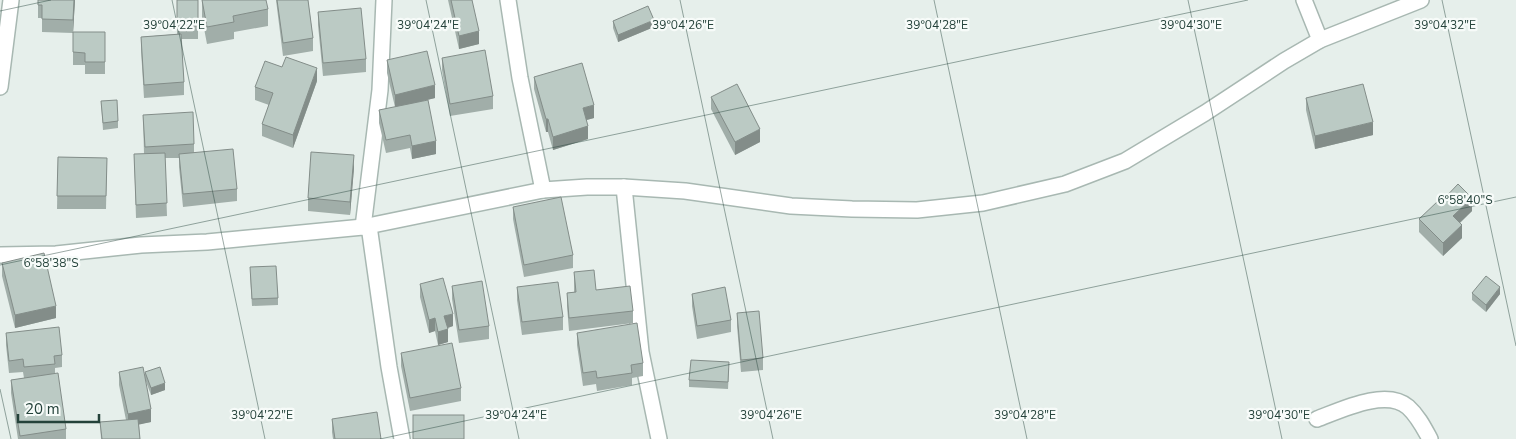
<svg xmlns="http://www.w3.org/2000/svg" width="1516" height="439" viewBox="0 0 1516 439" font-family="'Nunito Sans',sans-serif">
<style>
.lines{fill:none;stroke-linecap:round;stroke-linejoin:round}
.street-casing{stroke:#a8b8b2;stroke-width:18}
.street{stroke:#fff;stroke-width:15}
.wall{fill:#a1aea9}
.shaded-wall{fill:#838d89}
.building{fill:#bbcac4;stroke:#838d89}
.ticks{fill:none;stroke:#24423a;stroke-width:1;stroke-opacity:0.45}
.ticks-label{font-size:12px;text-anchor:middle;fill:#24423a;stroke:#f7fbf9;stroke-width:4.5;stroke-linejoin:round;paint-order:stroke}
</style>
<rect width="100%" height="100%" fill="#e6efeb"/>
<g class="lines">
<defs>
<g id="street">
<path d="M508 0 520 78 543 190"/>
<path d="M1304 0 1320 40"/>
<path d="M0 87 11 0"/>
<path d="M624 187 641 352 659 439"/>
<path d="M369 226 389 367 402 439"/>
<path d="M363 227 380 90 384 0"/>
<path d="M0 255 56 254 141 245 207 242 363 227 543 190 587 187H624L685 191 791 206 852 209 917 210 983 203 1065 184 1125 161 1205 113 1284 61 1320 40 1421 0"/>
<path d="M1317 419C1341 410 1386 388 1408 407 1418 416 1424 428 1430 439"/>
</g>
</defs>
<!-- street casing -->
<use href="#street" class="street-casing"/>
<!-- street -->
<use href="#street" class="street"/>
</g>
<!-- wall -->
<g class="wall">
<path d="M38 0H75L73 33 42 32V18H38Z"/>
<path d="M177 0H198V39H181L184 82V95L144 98 141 50V37L177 34Z"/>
<path d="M202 0 268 9V26L234 32V39L207 44 202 18Z"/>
<path d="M276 0H308L313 38V51L283 56Z"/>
<path d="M448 0H472L479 44 459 49Z"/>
<path d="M318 12 366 59V72L323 76 318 25Z"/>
<path d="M613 21 654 27 618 42 613 28Z"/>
<path d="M73 32H105V74H85V65H73Z"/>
<path d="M442 58 493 96V109L450 116 442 70Z"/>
<path d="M387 60 435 98 414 103 436 154 412 159 410 148 386 153 379 123V110L395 107 387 73Z"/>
<path d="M534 77 594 118 586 120 588 139 553 150 548 132H546L534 89Z"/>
<path d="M317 81 293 148 262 136V124L269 105 255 100V87Z"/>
<path d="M711 97 760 142 735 155 711 109Z"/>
<path d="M1306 98 1373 135 1315 149 1306 110Z"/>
<path d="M101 101 118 121V128L103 130Z"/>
<path d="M143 115 194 144V153L237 189V201L183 207 179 167V158H165L167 216 136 218 134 154H144Z"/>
<path d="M58 157 107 158 106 209H57Z"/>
<path d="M354 168 350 215 308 211V198Z"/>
<path d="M1440 203 1472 211 1460 223 1462 238 1443 256 1419 232V219Z"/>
<path d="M513 207 573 255V268L524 277 513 219Z"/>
<path d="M2 263 56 318 15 328 2 276Z"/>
<path d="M574 272 596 290 633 311V323L569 331 567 306V293L574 292Z"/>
<path d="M250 274 278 298V305L252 306Z"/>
<path d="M420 284 453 326 448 328V342L438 345 435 331 429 333 420 297Z"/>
<path d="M452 286 489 326V339L459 343 452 299Z"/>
<path d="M517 287 563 317V330L522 335 517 300Z"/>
<path d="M1472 293 1500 294 1486 312 1472 300Z"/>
<path d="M692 294 731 320V332L697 339 692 306Z"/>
<path d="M737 313 763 358V370L741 372 737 326Z"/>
<path d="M6 333 62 355V367L55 368V374L66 429V439H18L11 393V380L24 378 23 372 9 373 6 345Z"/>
<path d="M577 333 643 363V376L632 378V385L597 391 596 384 583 386 577 345Z"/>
<path d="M401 353 461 388V401L410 411 401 366Z"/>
<path d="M729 368 728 389 689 387V380Z"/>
<path d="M119 372 151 422 139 424 140 439H101L100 422 126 420 119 385Z"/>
<path d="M145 372 165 390 151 395 145 379Z"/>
<path d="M332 419 381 439H333L332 432Z"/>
</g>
<!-- shaded-wall -->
<g class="shaded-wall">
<path d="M74 0H75L73 33V20Z"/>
<path d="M654 20V27L618 42V35Z"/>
<path d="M479 31V44L459 49V36Z"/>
<path d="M317 68V81L293 148V135Z"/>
<path d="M435 85V98L395 108V95Z"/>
<path d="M594 105V118L583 121V108Z"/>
<rect x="546" y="119" width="2" height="13"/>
<path d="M1373 122V135L1315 149V136Z"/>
<path d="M588 126V139L553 150V137Z"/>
<path d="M760 129V142L735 155V142Z"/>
<path d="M436 141V154L412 159V146Z"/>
<path d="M354 155V168L350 215V202Z"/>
<path d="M1472 198V211L1453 229V216Z"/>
<path d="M1462 225V238L1443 256V243Z"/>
<path d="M1500 287V294L1486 312V305Z"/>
<path d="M56 306V318L15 328V315Z"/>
<path d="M453 314V326L444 329V316Z"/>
<path d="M435 318V331L429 333V320Z"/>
<path d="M448 329V342L438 345V332Z"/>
<path d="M165 383V390L151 395V388Z"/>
<path d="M151 409V422L128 427V414Z"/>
</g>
<!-- building -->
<g class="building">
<path d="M38 0H74L73 20 42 19V5H38Z"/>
<rect x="177" y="0" width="21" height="26"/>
<path d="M202 0H266L268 9 233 16 234 22 207 27Z"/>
<path d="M277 0H308L313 38 283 43Z"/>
<path d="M451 0H472L479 31 459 36Z"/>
<path d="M648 6 654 20 618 35 613 21Z"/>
<path d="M361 8 366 59 323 63 318 12Z"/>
<path d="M73 32H105V62H85V53L73 52Z"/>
<path d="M181 34 184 82 144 85 141 37Z"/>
<path d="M485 50 493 96 450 104 442 58Z"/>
<path d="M427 51 435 85 395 95 387 60Z"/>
<path d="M286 57 317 68 293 135 262 124 273 93 255 87 265 61 282 67Z"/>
<path d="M582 63 594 105 583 108 588 126 553 137 548 119H546L534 77Z"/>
<path d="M737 84 760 129 735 142 711 97Z"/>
<path d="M1363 84 1373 122 1315 136 1306 98Z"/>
<path d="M117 100 118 121 103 123 101 101Z"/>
<path d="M428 100 436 141 412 146 410 135 386 140 379 110Z"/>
<path d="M193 112 194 144 145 147 143 115Z"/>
<path d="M233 149 237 189 183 194 179 154Z"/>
<path d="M311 152 354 155 350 202 308 198Z"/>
<path d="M165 153 167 203 136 205 134 154Z"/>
<path d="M58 157 107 158 106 196H57Z"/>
<path d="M1458 184 1472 198 1453 216 1462 225 1443 243 1419 219 1438 201 1440 203Z"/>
<path d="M561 197 573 255 524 265 513 207Z"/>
<path d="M44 253 56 306 15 315 2 263Z"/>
<path d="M276 266 278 298 252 299 250 267Z"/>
<path d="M594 270 596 290 630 286 633 311 569 318 567 293 576 292 574 272Z"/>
<path d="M1486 276 1500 287 1486 305 1472 293Z"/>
<path d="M443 278 453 314 444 316 448 329 438 332 435 318 429 320 420 284Z"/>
<path d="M482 281 489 326 459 330 452 286Z"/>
<path d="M558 282 563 317 522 322 517 287Z"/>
<path d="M725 287 731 320 697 326 692 294Z"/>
<path d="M759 311 763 358 741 360 737 313Z"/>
<path d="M637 323 643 363 631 365 632 373 597 378 596 371 583 373 577 333Z"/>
<path d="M59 327 62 355 54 356 55 364 24 367 23 359 9 361 6 333Z"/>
<path d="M452 343 461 388 410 398 401 353Z"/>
<path d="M691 360 729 362 728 382 689 380Z"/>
<path d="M143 367 151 409 128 414 119 372Z"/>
<path d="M160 367 165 383 151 388 145 372Z"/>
<path d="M58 373 66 429 20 436 11 380Z"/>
<path d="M377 412 381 439H335L332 419Z"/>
<rect x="413" y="415" width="51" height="24"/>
<path d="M138 419 140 439H102L100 422Z"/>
</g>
<!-- ticks -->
<path class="ticks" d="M172 0 265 439M426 0 519 439M680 0 773 439M934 0 1027 439M1188 0 1282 439M1442 0 1516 346M0 11 51 0M0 265 1248 0M0 389 11 439M380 439 1516 197"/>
<g class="ticks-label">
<text x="174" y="29">39°04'22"E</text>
<text x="428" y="29">39°04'24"E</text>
<text x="683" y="29">39°04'26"E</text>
<text x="937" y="29">39°04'28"E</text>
<text x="1191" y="29">39°04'30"E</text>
<text x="1445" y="29">39°04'32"E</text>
<text x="1465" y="204">6°58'40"S</text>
<text x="51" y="267">6°58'38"S</text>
<text x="262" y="419">39°04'22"E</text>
<text x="516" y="419">39°04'24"E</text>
<text x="771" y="419">39°04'26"E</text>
<text x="1025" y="419">39°04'28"E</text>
<text x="1279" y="419">39°04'30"E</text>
</g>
<!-- scale -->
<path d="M18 414v8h81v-8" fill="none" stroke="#24423a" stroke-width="2.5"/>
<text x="25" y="414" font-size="15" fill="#24423a" stroke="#f7fbf9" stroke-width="4" paint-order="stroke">20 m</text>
</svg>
